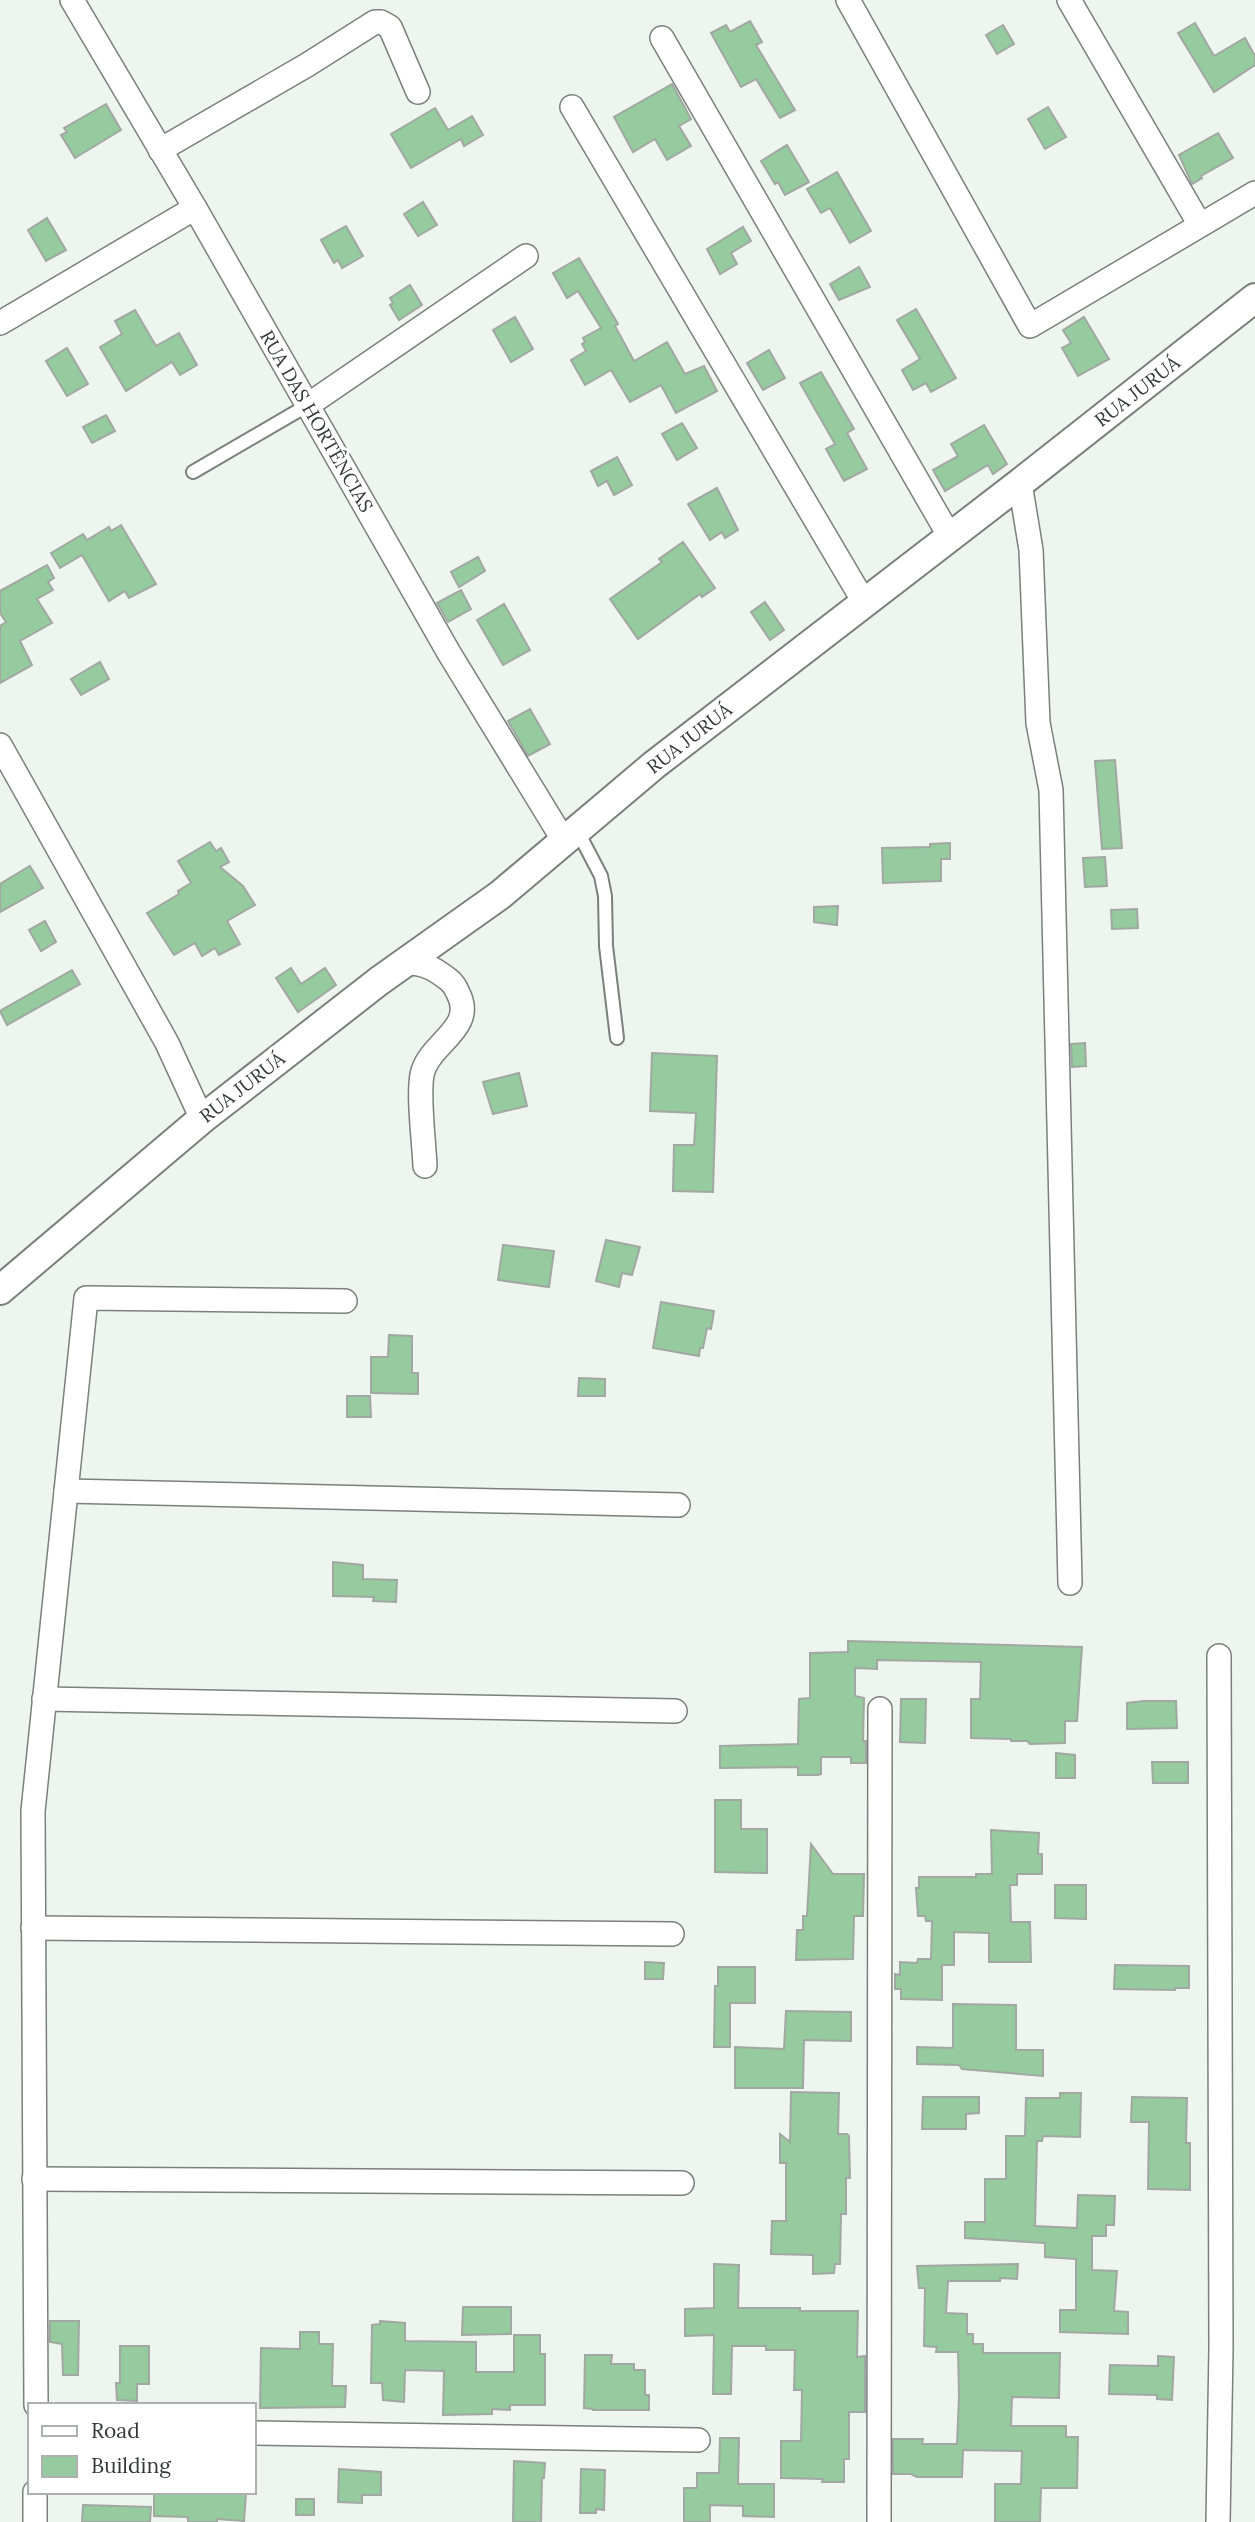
<svg xmlns="http://www.w3.org/2000/svg" width="1255" height="2522" viewBox="0 0 1255 2522" font-family="Lora,serif">
<style>
.building{fill:#95cb9f;stroke:#a0a8a1;stroke-width:2}
.lines{fill:none;stroke-linecap:round;stroke-linejoin:round}
.service-casing{stroke:#7a807b;stroke-width:16}
.minor-casing{stroke:#7a807b;stroke-width:26}
.tertiary-casing{stroke:#7a807b;stroke-width:32}
.service{stroke:#fff;stroke-width:12}
.minor{stroke:#fff;stroke-width:23}
.tertiary{stroke:#fff;stroke-width:28}
.labels{text-anchor:middle;stroke-width:6;stroke-linejoin:round;paint-order:stroke}
.street-label{font-size:19px;fill:#353836;stroke:#fff}
</style>
<rect width="100%" height="100%" fill="#edf5ee"/>
<!-- building -->
<g class="building">
<path d="M750 21 762 42 756 45 795 110 780 118 756 79 741 87 711 33 726 25 730 32Z"/>
<path d="M1195 23 1214 56 1245 38 1255 56V65L1214 92 1178 33Z"/>
<path d="M1003 25 1014 44 997 54 986 35Z"/>
<path d="M672 84 691 119 679 126 691 146 667 160 655 139 633 152 614 117Z"/>
<path d="M106 104 121 130 75 158 61 135 67 132 64 128Z"/>
<path d="M1048 107 1066 137 1045 149 1028 119Z"/>
<path d="M435 108 448 130 472 116 483 135 464 146 461 139 411 168 391 134Z"/>
<path d="M1218 133 1233 158 1201 176 1202 178 1192 184 1179 155Z"/>
<path d="M787 145 809 182 785 195 778 182 775 184 761 161Z"/>
<path d="M837 172 871 231 850 243 830 208 821 213 807 189Z"/>
<path d="M423 202 437 225 418 236 404 214Z"/>
<path d="M47 218 66 250 46 261 28 230Z"/>
<path d="M346 226 363 256 342 268 338 260 334 263 321 240Z"/>
<path d="M743 227 751 241 731 253 737 264 720 274 707 249Z"/>
<path d="M579 258 618 324 615 326 634 361 667 342 685 374 704 366 717 391 676 413 661 385 630 402 611 370 585 385 571 360 586 351 582 344 585 342 583 338 601 328 578 291 567 298 553 273Z"/>
<path d="M859 267 870 287 839 300 830 284Z"/>
<path d="M410 285 422 305 399 320 390 305 393 303 390 298Z"/>
<path d="M916 309 956 378 931 392 926 383 913 390 902 370 920 359 897 320Z"/>
<path d="M135 310 156 346 179 333 197 365 180 375 172 362 126 391 100 347 122 334 115 321Z"/>
<path d="M515 317 533 349 511 362 493 330Z"/>
<path d="M1084 317 1109 359 1078 376 1062 348 1071 343 1063 330Z"/>
<path d="M67 348 88 384 67 396 46 361Z"/>
<path d="M769 350 785 378 763 390 747 363Z"/>
<path d="M821 372 854 429 847 433 867 469 844 481 826 449 835 444 800 383Z"/>
<path d="M106 415 115 431 92 443 83 427Z"/>
<path d="M682 423 697 448 677 460 662 434Z"/>
<path d="M984 425 1007 464 993 474 988 465 945 491 933 470 958 456 951 444Z"/>
<path d="M617 457 632 485 614 495 607 481 598 486 591 471Z"/>
<path d="M717 488 738 530 725 538 722 532 710 540 688 504Z"/>
<path d="M121 525 156 584 129 598 125 591 109 601 82 555 60 568 51 553 83 534 87 540 109 527 111 531Z"/>
<path d="M683 542 715 588 702 597 700 594 638 639 610 599 662 562 659 559Z"/>
<path d="M478 557 485 571 459 587 451 572Z"/>
<path d="M47 565 54 578 48 582 53 590 37 599 52 623 20 641 32 665 0 683V626L6 622 0 613V591Z"/>
<path d="M461 590 471 609 448 622 437 603Z"/>
<path d="M765 602 784 630 770 640 751 612Z"/>
<path d="M504 604 530 650 503 665 477 620Z"/>
<path d="M100 662 109 679 81 695 71 679Z"/>
<path d="M530 709 550 744 528 756 508 721Z"/>
<path d="M1115 760 1122 848 1102 849 1095 761Z"/>
<path d="M210 842 216 851 221 848 229 862 220 867 243 886 255 905 227 921 240 944 219 955 215 948 202 956 195 943 174 955 147 913 179 894 178 891 191 883 178 861Z"/>
<path d="M950 843V859H941V881L883 883 882 848 930 847V844Z"/>
<path d="M1105 857 1107 886 1085 887 1083 858Z"/>
<path d="M30 866 43 888 0 912V884Z"/>
<path d="M838 906 837 925 814 922V907Z"/>
<path d="M1137 909 1138 928 1112 929 1111 910Z"/>
<path d="M45 921 56 942 41 951 29 930Z"/>
<path d="M291 968 301 984 325 968 336 985 298 1012 276 978Z"/>
<path d="M72 970 80 984 7 1025 0 1011Z"/>
<path d="M1085 1043 1086 1066 1072 1067 1071 1044Z"/>
<path d="M652 1053 717 1056 713 1192 673 1191 674 1145H694L696 1113 650 1111Z"/>
<path d="M519 1073 527 1106 493 1114 483 1082Z"/>
<path d="M606 1240 640 1247 632 1275 622 1273 619 1287 596 1281Z"/>
<path d="M503 1245 554 1251 549 1287 498 1280Z"/>
<path d="M661 1302 714 1311 711 1329 707 1328 703 1348H700L699 1356 653 1348Z"/>
<path d="M389 1335 412 1336V1373H418V1394L371 1393V1357H388Z"/>
<path d="M579 1378 605 1379V1396H578Z"/>
<path d="M347 1396H370L371 1417H347Z"/>
<path d="M333 1562 363 1565V1579L397 1580 396 1602 373 1601 374 1597 333 1596Z"/>
<path d="M848 1641 1082 1647 1077 1721H1065V1743L1030 1744 1027 1741H1011V1739L971 1738V1699H980L981 1662 877 1660V1669L855 1668V1696L864 1698 863 1741H866V1763H851V1757H821V1774L818 1775H798V1767L720 1768V1746L798 1744 799 1699 810 1698V1653L848 1652Z"/>
<path d="M901 1699H926L925 1743 900 1742Z"/>
<path d="M1144 1701H1176L1177 1728 1127 1729V1703Z"/>
<path d="M1056 1753 1075 1755V1778H1056Z"/>
<path d="M1152 1762H1188V1783H1153Z"/>
<path d="M715 1800H741V1829H767V1873L715 1872Z"/>
<path d="M991 1830 1039 1833 1038 1854H1042V1874H1017V1885H1010L1011 1922H1030L1031 1962H989V1933L954 1932V1965H942V2000L901 1999V1989H895V1974L900 1975V1962L917 1963 918 1959H931L932 1921H926L925 1916H918L916 1888H919V1877H976V1874H992Z"/>
<path d="M811 1844 833 1874H864L863 1916H854L853 1959 796 1960 797 1930H803V1916H807Z"/>
<path d="M1055 1885H1086V1919L1055 1918Z"/>
<path d="M645 1962 664 1963 663 1979H645Z"/>
<path d="M1115 1965 1189 1966V1988H1175V1990L1114 1989Z"/>
<path d="M718 1967H755V2003H730V2047H714L715 1986H718Z"/>
<path d="M953 2004 1016 2005V2050H1043V2076L962 2069 959 2065 917 2064V2047L953 2048Z"/>
<path d="M786 2011 851 2012V2041L804 2040 803 2088H735V2047L784 2049Z"/>
<path d="M791 2092 839 2093 838 2134H847L849 2136 850 2178H846V2214H841L840 2264H835L834 2273 813 2274V2255L771 2254 772 2221H786V2163H780V2134L790 2142Z"/>
<path d="M1060 2093H1081L1080 2137 1043 2136 1042 2141H1037L1035 2226 1077 2228 1078 2195 1115 2196 1114 2225H1106V2236H1092V2270L1117 2271 1114 2311 1128 2312V2334L1060 2332V2310H1076V2259L1045 2257V2243L965 2238V2222H985V2179H1006V2136H1025L1026 2098H1060Z"/>
<path d="M923 2097H979V2113L966 2114V2129H922Z"/>
<path d="M1132 2097 1187 2098 1186 2143H1190V2190L1148 2189 1149 2122H1131Z"/>
<path d="M714 2264 739 2265 738 2308H800V2311H858L857 2357 865 2356V2412H849V2459H844V2482H822L823 2479 781 2478V2441H801L802 2390H794L795 2350H766V2346H732L731 2394H713L714 2335 685 2336V2309L714 2308Z"/>
<path d="M1018 2264 1017 2279 1000 2278V2281H948L946 2313 967 2314V2334H973V2344H983V2353H1060L1059 2398 1012 2397 1011 2426H1066V2437H1078L1077 2488H1041L1040 2522H995V2484H1021L1022 2451 963 2450 962 2477H917L911 2474H893V2439H923L922 2444H957L959 2396 958 2352H936L937 2347 924 2346 925 2288H919L917 2266Z"/>
<path d="M463 2307H511V2334L462 2335Z"/>
<path d="M50 2321H79L78 2375H63L62 2344 50 2342Z"/>
<path d="M380 2321 405 2323V2341L476 2342V2372H514V2335H540V2354H545V2405H510V2410L492 2409V2414L443 2415 444 2371 405 2370 404 2402 383 2400 382 2383H371L372 2325 380 2324Z"/>
<path d="M300 2332H319V2344H333L332 2386H346L345 2407 260 2408 261 2348 300 2349Z"/>
<path d="M120 2346H149V2384H137V2401L117 2400 116 2383H120Z"/>
<path d="M585 2355H612L611 2364H634V2370H645V2395H649V2410H593V2409L584 2408Z"/>
<path d="M1158 2356 1174 2357 1172 2400 1157 2399V2395L1109 2394 1110 2365 1158 2366Z"/>
<path d="M720 2438H739L738 2484H774V2517L743 2516V2506L710 2505V2522H684V2488H697V2473H719Z"/>
<path d="M514 2461 545 2463 544 2478H542L541 2522H513Z"/>
<path d="M339 2469 381 2472V2495H362V2503L338 2502Z"/>
<path d="M581 2469 605 2470 604 2510 596 2509V2513H580Z"/>
<path d="M154 2492 246 2493 244 2521 217 2519V2522H188V2517L154 2516Z"/>
<rect x="296" y="2499" width="18" height="16"/>
<path d="M83 2505 151 2507 150 2522H82Z"/>
</g>
<g class="lines">
<defs>
<g id="service">
<path d="M193 472 308 405"/>
<path d="M577 830 601 876 605 896 606 946 617 1038"/>
</g>
<g id="minor">
<path d="M72 0 195 208 449 653 564 841"/>
<path d="M848 0 1030 326 1255 193"/>
<path d="M1069 0 1200 225"/>
<path d="M662 38 950 537"/>
<path d="M572 107 864 602"/>
<path d="M160 150 307 65 375 22H381L390 27 418 92"/>
<path d="M0 323 195 208"/>
<path d="M308 405 526 256"/>
<path d="M1020 483 1031 550 1038 723 1051 790 1070 1583"/>
<path d="M0 745 167 1043 202 1119"/>
<path d="M406 963C425 963 435 969 449 980 454 984 456 988 458 993 477 1029 428 1043 422 1075 418 1097 424 1142 425 1166"/>
<path d="M66 1491 678 1505"/>
<path d="M44 1699 675 1711"/>
<path d="M33 1928 672 1934"/>
<path d="M34 2179 682 2183"/>
<path d="M36 2405 33 1811 86 1298 345 1301"/>
<path d="M254 2433 698 2440"/>
<path d="M35 2522V2492"/>
<path d="M879 2522 880 1709"/>
<path d="M1218 2522 1221 2349 1219 1656"/>
</g>
<path id="tertiary" d="M0 1290 202 1119 379 981 500 895 654 765 1020 483 1255 298"/>
</defs>
<!-- service casing -->
<use href="#service" class="service-casing"/>
<!-- minor casing -->
<use href="#minor" class="minor-casing"/>
<!-- tertiary casing -->
<use href="#tertiary" class="tertiary-casing"/>
<!-- service -->
<use href="#service" class="service"/>
<!-- minor -->
<use href="#minor" class="minor"/>
<!-- tertiary -->
<use href="#tertiary" class="tertiary"/>
</g>
<g class="labels">
<!-- street labels -->
<g class="street-label">
<text transform="translate(1137 391) rotate(-38)" y="7">RUA JURUÁ</text>
<text transform="translate(317 421) rotate(60)" y="7">RUA DAS HORTÊNCIAS</text>
<text transform="translate(689 738) rotate(-38)" y="7">RUA JURUÁ</text>
<text transform="translate(242 1087) rotate(-38)" y="7">RUA JURUÁ</text>
</g>
</g>
<!-- legend -->
<rect x="28" y="2403" width="228" height="91" fill="#ffffff" stroke="#aeafaf" stroke-width="2"/>
<rect x="42" y="2426" width="35" height="10" fill="#ffffff" stroke="#aeafaf" stroke-width="2"/>
<text x="91" y="2438" font-size="21" fill="#353836">Road</text>
<rect x="42" y="2456" width="35" height="21" fill="#95cb9f" stroke="#aeafaf" stroke-width="2"/>
<text x="91" y="2473" font-size="21" fill="#353836">Building</text>
</svg>
